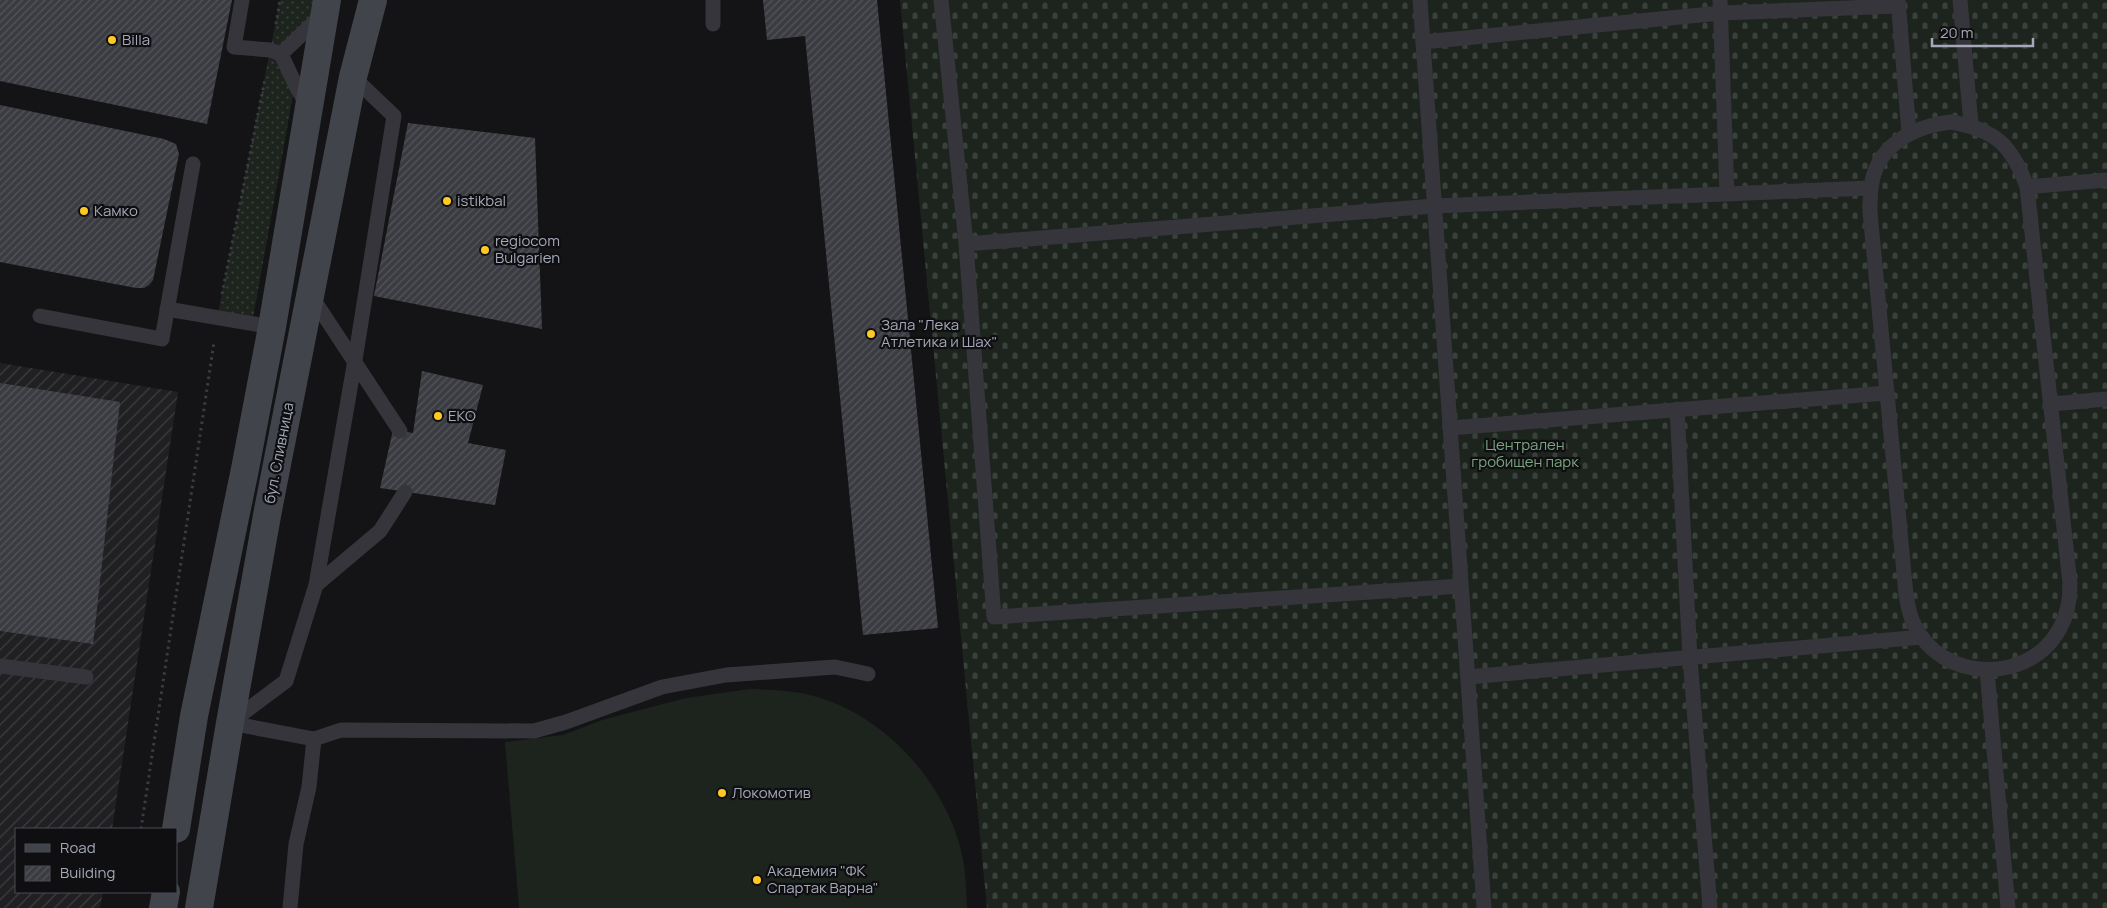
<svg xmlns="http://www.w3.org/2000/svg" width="2107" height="908" viewBox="0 0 2107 908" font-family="Manrope,sans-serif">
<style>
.industrial{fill:url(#industrial-furrows)}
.grass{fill:url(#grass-dots)}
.cemetery{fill:url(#cemetery-stones)}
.pitch{fill:#1c241d}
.building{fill:url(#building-hatch)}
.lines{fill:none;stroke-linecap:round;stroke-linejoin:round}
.path{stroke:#3a3c42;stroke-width:3;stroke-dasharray:2.5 4;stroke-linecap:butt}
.service{stroke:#35353b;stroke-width:15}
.secondary{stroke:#42444b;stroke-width:28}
.poi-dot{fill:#ffc923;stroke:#0f0f11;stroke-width:2}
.labels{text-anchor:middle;stroke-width:4.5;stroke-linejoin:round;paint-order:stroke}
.poi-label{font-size:15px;fill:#a4a8b8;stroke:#0f0f11;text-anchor:start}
.park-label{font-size:15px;fill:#79a480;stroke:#0f0f11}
.street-label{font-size:15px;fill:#a4a8b8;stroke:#0f0f11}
</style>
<defs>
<pattern id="industrial-furrows" width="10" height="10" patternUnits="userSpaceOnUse" patternTransform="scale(1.25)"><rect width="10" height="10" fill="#202023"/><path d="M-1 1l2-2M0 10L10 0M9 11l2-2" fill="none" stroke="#3d3e41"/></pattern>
<pattern id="grass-dots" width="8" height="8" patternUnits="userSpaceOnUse" patternTransform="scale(1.25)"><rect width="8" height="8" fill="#1c241d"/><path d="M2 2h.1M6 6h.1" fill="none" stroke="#3a413c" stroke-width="1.8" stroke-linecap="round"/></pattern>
<pattern id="cemetery-stones" width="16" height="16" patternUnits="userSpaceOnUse" patternTransform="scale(1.25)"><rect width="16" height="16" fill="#1c241d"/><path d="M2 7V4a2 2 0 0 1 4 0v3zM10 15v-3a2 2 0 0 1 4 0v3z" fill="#3a413c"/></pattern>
<pattern id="building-hatch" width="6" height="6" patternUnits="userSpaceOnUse" patternTransform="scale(1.25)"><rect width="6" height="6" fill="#3b3c41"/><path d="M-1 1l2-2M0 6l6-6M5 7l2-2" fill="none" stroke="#54555a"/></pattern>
</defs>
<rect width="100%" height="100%" fill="#141416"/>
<!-- industrial -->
<path class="industrial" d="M0 363 178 392 112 829H16V892H103L100 908H0Z"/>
<!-- grass -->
<path class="grass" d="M280 0H327L281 54 295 84 252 324 217 318Z"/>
<!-- cemetery -->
<path class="cemetery" d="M900 0H2107V908H987Z"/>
<!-- pitch -->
<path class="pitch" d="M750 689C770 690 790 690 810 695 884 713 948 784 963 859 966 875 966 892 967 908H519L505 742 563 735 602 720 686 698Z"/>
<!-- building -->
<g class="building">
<path d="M0 0H232L207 124 0 81Z"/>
<path d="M763 0H877L938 628 863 635 805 36 767 40Z"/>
<path d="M0 105 164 139 176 144 179 154 178 159 153 280 149 285 144 288H136L0 262Z"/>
<path d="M408 123 535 138 542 329 374 296Z"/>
<path d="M422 371 483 385 468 443 506 450 495 505 380 488 393 430 413 433Z"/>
<path d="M0 383 120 402 93 644 0 631Z"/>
</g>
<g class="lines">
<!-- path -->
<g class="path">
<path d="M276 24 280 0"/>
<path d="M222 294 265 79"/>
<path d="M141 829 214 342"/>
</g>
<!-- service -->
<g class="service">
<path d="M242 0 234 47 270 50 281 54"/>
<path d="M941 0 966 244 994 617 1461 586"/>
<path d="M1420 0 1484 908"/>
<path d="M1720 0 1727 194"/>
<path d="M1898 0 1909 133"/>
<path d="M1960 0 1971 125"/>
<path d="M713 24V0"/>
<path d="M1423 42 1721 13 1898 6"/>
<path d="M308 107 295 84 281 54 323 14"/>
<path d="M1950 122C1995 129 2012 145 2027 187L2070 584C2070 599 2068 614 2060 628 2030 685 1941 683 1914 624 1909 615 1908 605 1906 595L1870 212C1870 204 1870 196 1871 189 1875 146 1912 127 1950 122Z"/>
<path d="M2027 187 2107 180"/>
<path d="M966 244 1434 206 1871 188"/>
<path d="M310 294 400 431"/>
<path d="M167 309 272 327"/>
<path d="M40 316 162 339 193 164"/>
<path d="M2052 404 2107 399"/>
<path d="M1677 409 1690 658 1710 908"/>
<path d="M1450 428 1887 393"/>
<path d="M316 585 380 531 405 492"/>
<path d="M0 666 86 677"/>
<path d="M1987 671 2008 908"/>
<path d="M1468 677 1922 637"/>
<path d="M231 722 286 681 316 585 355 360 394 116 353 77"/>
<path d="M230 723 314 739 309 787 296 844 290 908"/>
<path d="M314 739 341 730 534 731 566 722 662 687 726 675 835 667 868 674"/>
</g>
<!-- secondary -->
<g class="secondary">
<path d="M176 829 194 716 245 469 272 327 327 0"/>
<path d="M163 908 166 892"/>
<path d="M199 908 230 723 268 510 353 77 373 0"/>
</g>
</g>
<!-- markers -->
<g class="poi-dot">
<circle cx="112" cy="40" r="5"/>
<circle cx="447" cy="201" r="5"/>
<circle cx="84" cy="211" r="5"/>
<circle cx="485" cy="250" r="5"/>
<circle cx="871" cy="334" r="5"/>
<circle cx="438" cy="416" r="5"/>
<circle cx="722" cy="793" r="5"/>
<circle cx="757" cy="880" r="5"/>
</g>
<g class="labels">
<!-- poi labels -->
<g class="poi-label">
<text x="122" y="45">Billa</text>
<text x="457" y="206">istikbal</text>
<text x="94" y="216">Камко</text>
<text x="495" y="246">regiocom<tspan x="495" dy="17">Bulgarien</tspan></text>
<text x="881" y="330">Зала "Лека<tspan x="881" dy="17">Атлетика и Шах"</tspan></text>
<text x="448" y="421">EKO</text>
<text x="732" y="798">Локомотив</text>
<text x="767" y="876">Академия "ФК<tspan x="767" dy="17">Спартак Варна"</tspan></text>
</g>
<!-- park labels -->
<g class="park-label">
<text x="1525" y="450">Централен<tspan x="1525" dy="17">гробищен парк</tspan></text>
</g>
<!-- street labels -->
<g class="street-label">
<text transform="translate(279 453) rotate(-79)" y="5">бул. Сливница</text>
</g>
</g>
<!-- legend -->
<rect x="15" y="828" width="162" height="65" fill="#0f0f11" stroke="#4b4c54"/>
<rect x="25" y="844" width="25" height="8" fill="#42444b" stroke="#4b4c54"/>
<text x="60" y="853" font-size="15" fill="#a4a8b8">Road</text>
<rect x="25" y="866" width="25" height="15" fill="url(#building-hatch)" stroke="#4b4c54"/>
<text x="60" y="878" font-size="15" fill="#a4a8b8">Building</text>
<!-- scale -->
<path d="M1932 38v8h101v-8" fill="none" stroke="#a4a8b8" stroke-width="2.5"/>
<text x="1940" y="38" font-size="15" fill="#a4a8b8" stroke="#0f0f11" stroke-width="4" paint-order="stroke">20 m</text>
</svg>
